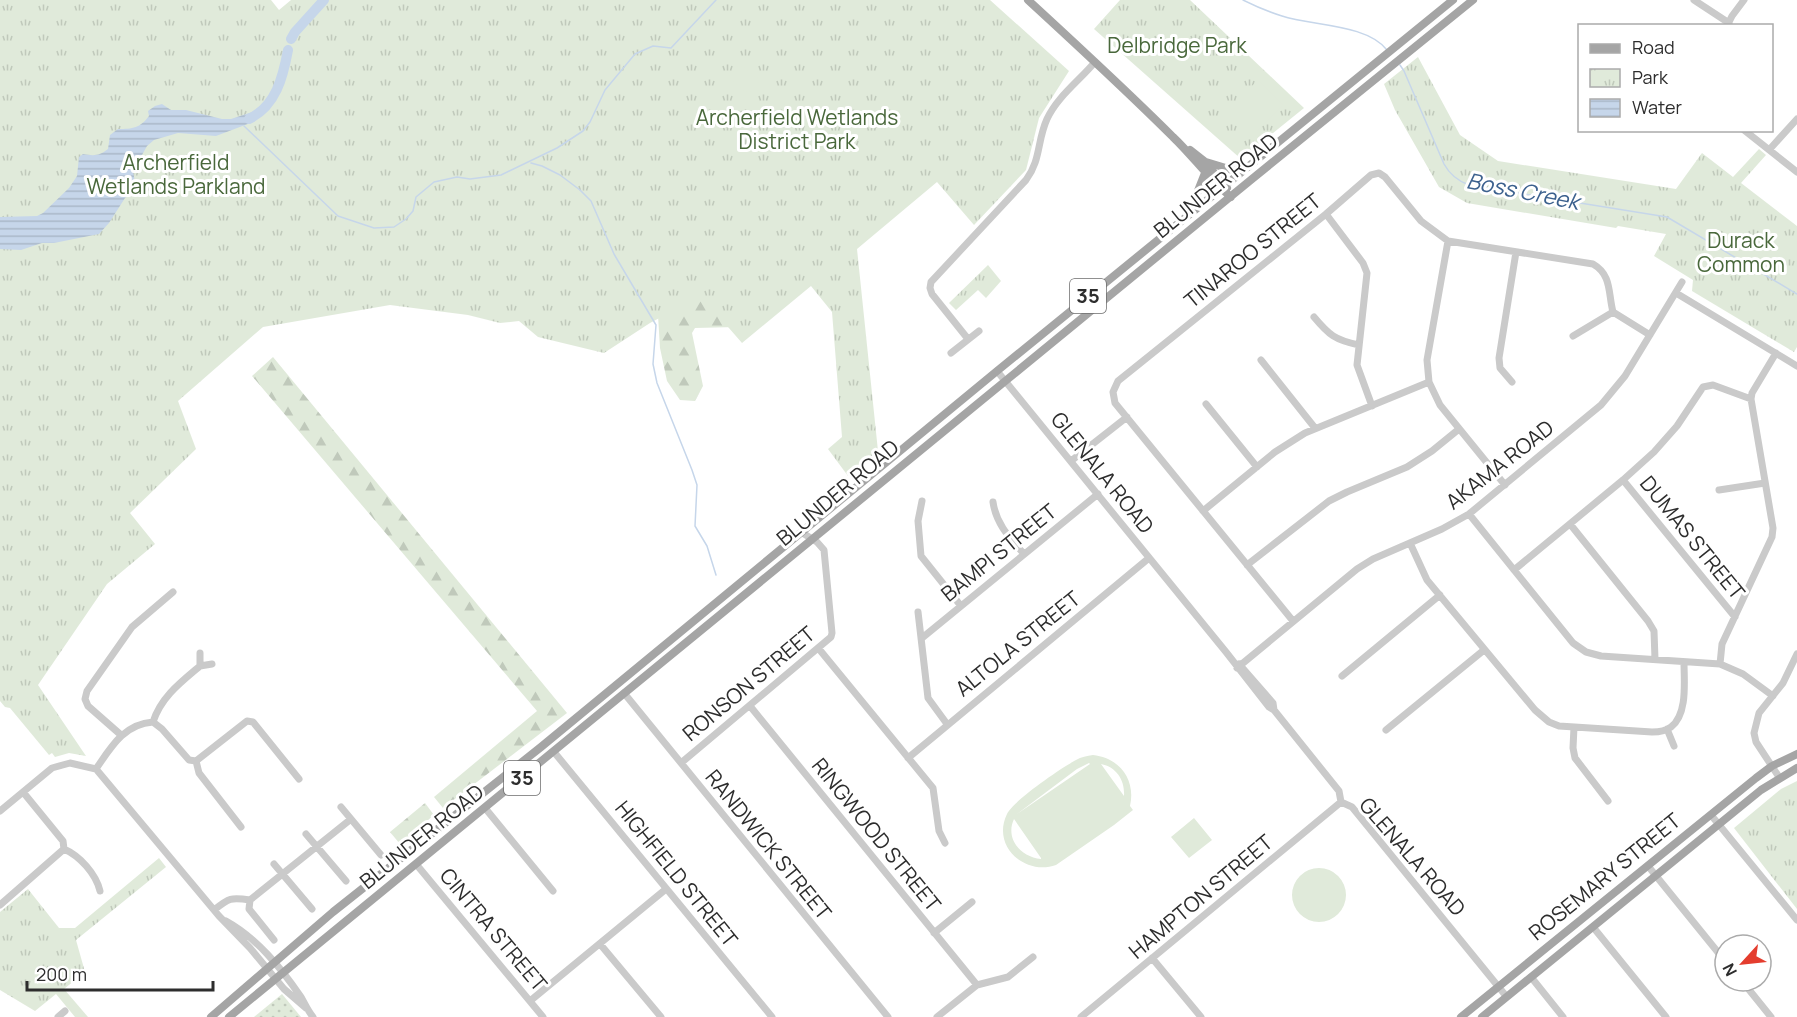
<svg xmlns="http://www.w3.org/2000/svg" width="1797" height="1017" font-family="Manrope,sans-serif">
<defs>
<pattern id="grass-dots" width="8" height="8" patternUnits="userSpaceOnUse" patternTransform="scale(1.5)"><rect width="8" height="8" fill="#e0eada"/><path d="M2 2h.1M6 6h.1" fill="none" stroke="#c0c9bb" stroke-width="1.8" stroke-linecap="round"/></pattern>
<pattern id="forest-firs" width="22" height="20" patternUnits="userSpaceOnUse" patternTransform="scale(1.5)"><rect width="22" height="20" fill="#e0eada"/><path d="M5 1l3.5 6h-7zM16 11l3.5 6h-7z" fill="#c0c9bb"/></pattern>
<pattern id="park-tufts" width="24" height="20" patternUnits="userSpaceOnUse" patternTransform="scale(1.5)"><rect width="24" height="20" fill="#e0eada"/><path d="M3 7l-1-3M5 7V3M7 7l1-3M15 17l-1-3M17 17v-4M19 17l1-3" fill="none" stroke="#c0c9bb"/></pattern>
<pattern id="water-rules" width="6" height="5" patternUnits="userSpaceOnUse" patternTransform="scale(1.5)"><rect width="6" height="5" fill="#c6d6ea"/><path d="M0 2.5h6" fill="none" stroke="#aab8c9"/></pattern>
</defs>
<rect width="100%" height="100%" fill="#fff"/>
<path fill="url(#grass-dots)" d="M282 994 301 1017H254Z"/>
<path fill="url(#forest-firs)" d="M689 265 736 327 695 328 692 333 703 386 695 401 680 400 667 381 660 348 657 299Z
M273 357 567 713 443 808 434 797 537 711 252 376Z
M425 803 434 815 400 844 390 832Z"/>
<path fill="url(#park-tufts)" d="M0 0H271L279 10 291 0H990L1069 71 1039 118 1026 170 974 225 937 182 857 249 878 451 848 476 828 449 842 437 832 312 811 286 742 343 701 296 650 323 604 353 538 337 519 321 500 323 468 315 390 305 263 327 178 401 196 449 130 513 155 544 107 584 38 685 86 756 69 753 55 757 52 753 49 755 10 708 5 707 0 701Z
M1120 0H1190L1304 108 1241 159 1094 29Z
M1418 57 1460 135 1498 161 1676 189 1702 153 1733 177 1759 149 1766 155 1741 183 1797 226V347L1794 352 1692 291 1693 280 1654 256 1666 234 1618 226 1616 228 1467 203 1439 187 1395 110 1384 84Z
M988 265 1001 281 986 298 978 290 956 310 949 303Z
M1797 781V909L1734 828 1781 789Z
M159 858 166 867 76 940 85 972 64 989 88 1017H75L56 994 35 1011 0 990V912L28 889 59 928H75Z"/>
<path fill="#e0eada" fill-rule="evenodd" d="M739 64 760 80 749 94 728 78Z
M1258 80 1283 105 1257 131 1232 106Z
M1093 755C1120 758 1136 780 1130 806L1133 810 1114 825 1056 865C1026 876 991 847 1007 814 1013 801 1061 768 1076 760 1081 757 1087 756 1093 755ZM1089 763 1090 764 1017 814 1077 769ZM1101 764C1117 767 1125 781 1124 796ZM1014 819 1041 858V859C1020 857 1005 838 1014 819Z
M1194 818 1212 840 1189 858 1171 837Z
M1292 895a27 27 0 1 1 54 0a27 27 0 1 1-54 0Z"/>
<path fill="url(#water-rules)" d="M162 104 171 110H186L222 119H231L258 110 263 113 253 122 216 136 178 133 154 140 147 146 133 171 135 182 133 190 125 198 109 223 99 234 54 243H42L21 250 0 249V217L37 216 43 213 69 188 77 176 79 157 83 154C94 156 99 156 108 149L110 135 118 129C133 129 140 128 149 116L148 111 155 106Z"/>
<g fill="none" stroke-linecap="round" stroke-linejoin="round">
<path stroke="#c6d6ea" stroke-width="1.5" d="M1243 0C1255 6 1269 12 1282 16 1313 26 1367 24 1387 50
M1400 65 1404 71 1444 164C1450 175 1458 181 1469 185L1667 217 1797 294
M244 126 338 216 374 228 394 227 406 219 413 211 416 197 434 182 457 177 470 179 501 175 557 148 583 131 590 122 605 90 635 54 653 46 671 48 716 0
M531 163 542 166 560 175 580 190 591 201 614 254 656 325 653 364 657 383 692 470 697 485 695 526 707 546 716 575"/>
<path stroke="#c6d6ea" stroke-width="10" d="M291 39 295 32 324 0
M249 119C276 106 283 77 288 50"/>
<path stroke="#cacaca" stroke-width="7" d="M1694 0 1729 23
M1727 26 1732 16 1744 0
M1744 130 1797 172
M1769 150 1797 119
M1326 214 1363 263 1367 273 1357 365 1372 406
M1448 241 1427 360 1429 382 1440 405 1505 485
M1676 293 1797 366
M1314 317C1329 335 1335 340 1359 345
M1573 336 1613 312
M968 339 932 294 930 288 931 282 1026 180C1041 160 1037 141 1047 119 1057 97 1079 81 1095 62
M951 353 979 331
M1261 360 1315 428
M997 371 1226 652 1269 707 1274 710 1339 791 1341 802 1352 807 1506 996
M1512 382 1500 368 1499 358 1516 252
M1206 404 1257 467
M1071 461 1127 417
M1623 480 1735 617
M1719 490 1765 483
M922 501 918 521 921 556 961 606
M993 502C996 524 1010 538 1024 554
M1203 511 1275 452 1305 433 1429 382
M1469 514 1573 643 1586 652 1601 656 1720 664 1743 674 1773 696
M1570 524 1648 621 1654 631 1655 659
M1410 543 1427 580 1535 710 1549 722 1559 726 1652 732C1658 732 1666 731 1671 727 1688 714 1684 681 1684 662
M1247 565 1329 501 1347 492 1407 467 1432 451 1459 429
M1514 570 1623 480 1654 452 1677 426 1703 387 1713 385 1751 399
M918 612 928 698 947 724
M1293 621 1115 403 1113 392 1118 381 1326 214 1371 175 1379 173 1385 177 1421 221 1448 241 1593 264C1612 275 1608 293 1613 312L1650 335
M922 638 1098 494
M819 649 933 788 939 831 945 843
M1239 664 1273 703 1274 710
M1720 664 1722 644 1772 537 1773 528 1751 399 1752 393 1776 353
M200 666 212 664
M1237 668 1357 569 1373 559 1442 529 1469 514 1601 405 1625 376 1682 282
M1342 676 1440 595
M624 693 888 1017
M750 706 977 985
M153 722C161 697 181 682 200 666V653
M1574 727 1573 748 1575 758 1608 801
M1667 729 1674 746
M1386 730 1484 650
M121 735 88 706 85 699 87 691 132 627 173 592
M554 752 772 1017
M908 758 1149 558
M196 761 199 773 241 827
M681 763 831 637 832 633 824 550 817 542 801 532
M96 769C111 747 124 724 153 722L162 729 189 760 196 761 247 721 253 722 299 779
M1779 777 1756 742 1754 733 1759 713 1783 683 1797 654
M341 807 351 819
M485 808 553 891
M0 811 52 768 70 763 96 769 219 916 250 948 284 989 306 1008
M1711 815 1797 920
M306 834 346 881
M64 849C80 856 96 874 100 891
M274 864 312 909
M416 864 543 1017
M1648 866 1725 961
M0 905 64 849 63 841 23 792
M214 910C229 898 231 897 250 900
M226 921C257 938 281 968 301 997 305 1004 308 1011 313 1017
M1593 927 1666 1017
M934 933 972 902
M274 940 249 909 250 900 351 819 381 855
M600 944 661 1017
M1152 958 1201 1017
M1531 977 1563 1017
M1742 981 1771 1017
M530 1001 666 889
M58 1017 65 1011
M937 1017 977 985 1008 977 1033 957
M1081 1017 1341 802"/>
<path stroke="#a5a5a5" stroke-width="8" d="M1028 0C1077 45 1126 90 1173 137 1193 156 1209 179 1231 197
M1190 150 1204 161 1227 188
M1206 162 1239 172
M1190 211 1205 173
M211 1017 333 912 541 747 997 371 1453 0
M229 1017C644 678 1056 336 1473 0
M1461 1017 1756 778 1772 766 1797 754
M1482 1017 1761 790 1797 768"/>
</g>
<g text-anchor="middle" stroke-width="6" stroke-linejoin="round" paint-order="stroke">
<g fill="#fff" stroke="#6c6c6c" stroke-width="1.5">
<rect x="1070" y="279" width="36" height="34" rx="4.5"/>
<rect x="504" y="761" width="36" height="34" rx="4.5"/>
</g>
<g font-size="20" font-weight="bold" fill="#2d2d2d">
<text x="1088" y="303">35</text>
<text x="522" y="785">35</text>
</g>
<g font-size="21" fill="#49683b" stroke="#fff">
<text x="1177" y="53">Delbridge Park</text>
<text x="797" y="125">Archerfield Wetlands<tspan x="797" dy="24">District Park</tspan></text>
<text x="176" y="170">Archerfield<tspan x="176" dy="24">Wetlands Parkland</tspan></text>
<text x="1741" y="248">Durack<tspan x="1741" dy="24">Common</tspan></text>
</g>
<g font-size="21" fill="#2d2d2d" stroke="#fff">
<text transform="translate(1216 186) rotate(-39)" y="7">BLUNDER ROAD</text>
<text transform="translate(1253 251) rotate(-39)" y="7">TINAROO STREET</text>
<text transform="translate(1500 465) rotate(-38)" y="7">AKAMA ROAD</text>
<text transform="translate(1102 473) rotate(51)" y="7">GLENALA ROAD</text>
<text transform="translate(838 493) rotate(-40)" y="7">BLUNDER ROAD</text>
<text transform="translate(1692 538) rotate(51)" y="7">DUMAS STREET</text>
<text transform="translate(999 553) rotate(-39)" y="7">BAMPI STREET</text>
<text transform="translate(1018 644) rotate(-39)" y="7">ALTOLA STREET</text>
<text transform="translate(749 684) rotate(-40)" y="7">RONSON STREET</text>
<text transform="translate(876 835) rotate(51)" y="7">RINGWOOD STREET</text>
<text transform="translate(422 837) rotate(-39)" y="7">BLUNDER ROAD</text>
<text transform="translate(768 845) rotate(51)" y="7">RANDWICK STREET</text>
<text transform="translate(1412 857) rotate(49)" y="7">GLENALA ROAD</text>
<text transform="translate(676 874) rotate(51)" y="7">HIGHFIELD STREET</text>
<text transform="translate(1605 877) rotate(-39)" y="7">ROSEMARY STREET</text>
<text transform="translate(1201 897) rotate(-40)" y="7">HAMPTON STREET</text>
<text transform="translate(493 930) rotate(50)" y="7">CINTRA STREET</text>
</g>
<g font-size="22" font-style="italic" fill="#3c618e" stroke="#fff">
<text transform="translate(1523 191) rotate(11)" y="8">Boss Creek</text>
</g>
</g>
<rect x="1578" y="24" width="195" height="108" fill="#ffffff" stroke="#ababab" stroke-width="1.5"/>
<rect x="1590" y="44" width="30" height="9" fill="#a5a5a5" stroke="#ababab" stroke-width="1.5"/>
<text x="1632" y="54" font-size="18" fill="#2d2d2d">Road</text>
<rect x="1590" y="69" width="30" height="18" fill="url(#park-tufts)" stroke="#ababab" stroke-width="1.5"/>
<text x="1632" y="84" font-size="18" fill="#2d2d2d">Park</text>
<rect x="1590" y="99" width="30" height="18" fill="url(#water-rules)" stroke="#ababab" stroke-width="1.5"/>
<text x="1632" y="114" font-size="18" fill="#2d2d2d">Water</text>
<g transform="translate(1743 963) rotate(243)"><circle r="28" fill="#ffffff" stroke="#ababab" stroke-width="1.5"/>
<path d="M0-4.5L10 22L0 15L-10 22Z" fill="#e43d2e"/>
<text y="-9" font-size="16" font-weight="bold" text-anchor="middle" fill="#2d2d2d">N</text>
</g>
<path d="M27 981v9h186v-9" fill="none" stroke="#2d2d2d" stroke-width="3"/>
<text x="36" y="981" font-size="18" fill="#2d2d2d" stroke="#ffffff" stroke-width="4.5" paint-order="stroke">200 m</text>
</svg>
